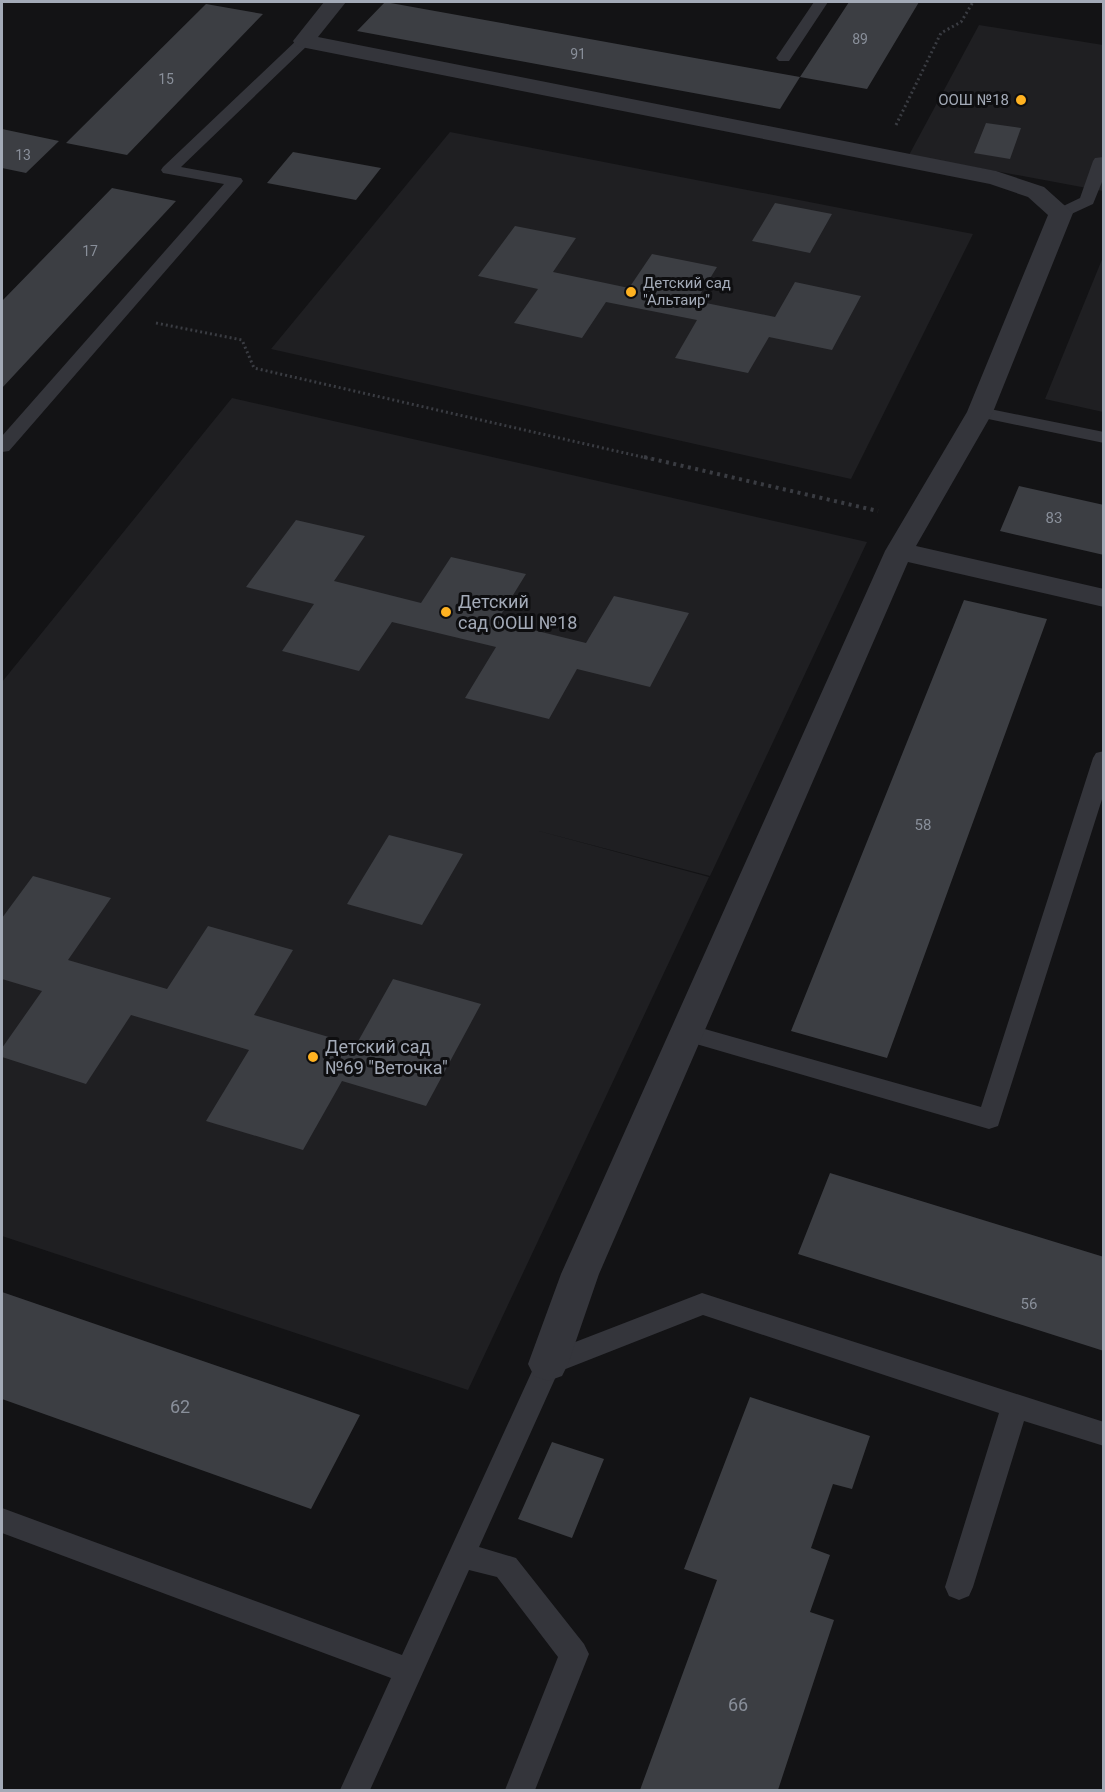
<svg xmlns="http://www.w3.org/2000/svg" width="1105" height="1792" font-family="Roboto,sans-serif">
<rect width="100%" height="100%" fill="#131315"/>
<path fill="#1f1f22" d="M979 25 1103 45V191L909 155Z
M450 132 973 234 851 479 271 349Z
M1103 257V412L1045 399Z
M232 398 867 542 710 876 535 830 709 877 468 1390 2 1236V682Z"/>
<path fill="#3c3e43" d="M385 2 800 77 849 2H919L867 89 800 77 780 109 357 31Z
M206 4 263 14 127 155 66 143Z
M986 123 1021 128 1010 159 974 153Z
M2 129 59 141 26 173 2 168Z
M293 152 381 168 356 200 267 183Z
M112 188 176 201 2 388V301Z
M775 203 832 214 810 253 752 241Z
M515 226 576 238 553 272 629 288 652 254 717 267 696 301 775 317 795 282 861 296 832 350 769 337 748 373 675 358 697 320 606 302 582 338 514 323 538 289 478 276Z
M1019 486 1104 505V555L1000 531Z
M296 520 365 536 334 581 421 603 451 557 526 574 497 621 586 643 614 596 689 613 650 687 577 669 549 719 465 698 496 647 392 622 359 671 282 651 314 604 246 587Z
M964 600 1047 619 887 1058 791 1031Z
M389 835 463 854 422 925 347 904Z
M33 876 111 898 68 960 167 989 208 926 293 950 254 1015 356 1045 393 979 481 1004 426 1106 342 1081 303 1150 206 1121 249 1050 131 1015 86 1084 2 1057V1048L42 991 2 979V918Z
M830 1173 1104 1257V1351L798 1254Z
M2 1292 360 1415 311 1509 2 1399Z
M750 1397 870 1436 852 1489 833 1484 811 1548 830 1555 810 1612 834 1620 778 1790H640L717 1580 684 1569Z
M552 1442 604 1459 572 1538 518 1519Z"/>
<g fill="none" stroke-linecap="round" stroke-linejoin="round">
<path stroke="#3a3c42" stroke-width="3" stroke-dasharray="2 3" stroke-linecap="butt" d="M896 125 941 33 961 22 973 2
M156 323 242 340 254 368 651 459"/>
<path stroke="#3a3c42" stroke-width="4" stroke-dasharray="3 4.5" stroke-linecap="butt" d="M644 457 878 511"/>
<path fill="#34353b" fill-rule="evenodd" d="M814 2H828L789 61H779L776 58Z
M304 37 311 41 309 44 181 167 241 178 243 181 241 184 9 451 2 452V436L224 184 163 173 161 170 163 167 299 38Z
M1104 157V177L1093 204 1067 216H1055L1053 213 1055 210 1080 198 1093 161 1095 158Z
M980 407 1104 432V443L974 416 971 412 974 408Z
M1104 751V793L998 1126 989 1129 679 1039 675 1033 679 1027 687 1024 981 1107 1093 758 1096 753Z
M702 1293 1104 1422V1446L1024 1421 973 1587 969 1596 959 1600 949 1596 945 1587 999 1413 703 1315 558 1372 479 1547 516 1558 584 1644 589 1654 535 1790H505L558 1657 497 1577 469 1570 370 1790H340L391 1678 2 1533V1508L402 1655 539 1356Z"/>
<path fill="#34353b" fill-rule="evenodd" d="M324 2H346L318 37 996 171 1044 187 1073 213 993 412 916 546 1104 589V607L908 562 599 1274 568 1364 562 1376 548 1381 534 1376 528 1364 561 1274 885 551 967 412 1048 215 1028 197 990 184 296 46 293 41Z"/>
</g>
<g fill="#ffb221" stroke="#0e0e10" stroke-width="2">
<circle cx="1021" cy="100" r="6"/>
<circle cx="631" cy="292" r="6"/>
<circle cx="446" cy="612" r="6"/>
<circle cx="313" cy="1057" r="6"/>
</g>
<g text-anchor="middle" stroke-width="6" stroke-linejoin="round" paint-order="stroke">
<g font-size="14" fill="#898f9a">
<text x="860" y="44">89</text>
<text x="578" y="59">91</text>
<text x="166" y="84">15</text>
<text x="23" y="160">13</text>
<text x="90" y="256">17</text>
</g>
<g font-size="15" fill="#a3aab7" stroke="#0e0e10" text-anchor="end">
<text x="1009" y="105">ООШ №18</text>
<text x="643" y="288" text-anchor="start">Детский сад<tspan x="643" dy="17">"Альтаир"</tspan></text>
</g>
<g font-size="15" fill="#898f9a">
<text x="1054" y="523">83</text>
<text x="923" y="830">58</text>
<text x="1029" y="1309">56</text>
</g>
<g font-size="18" fill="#a3aab7" stroke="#0e0e10" text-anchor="start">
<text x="458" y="608">Детский<tspan x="458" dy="21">сад ООШ №18</tspan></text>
<text x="325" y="1053">Детский сад<tspan x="325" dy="21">№69 "Веточка"</tspan></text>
</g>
<g font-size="18" fill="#898f9a">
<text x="180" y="1413">62</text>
<text x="738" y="1711">66</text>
</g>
</g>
<rect width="1105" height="1792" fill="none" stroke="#a3aab7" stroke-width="6"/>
</svg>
